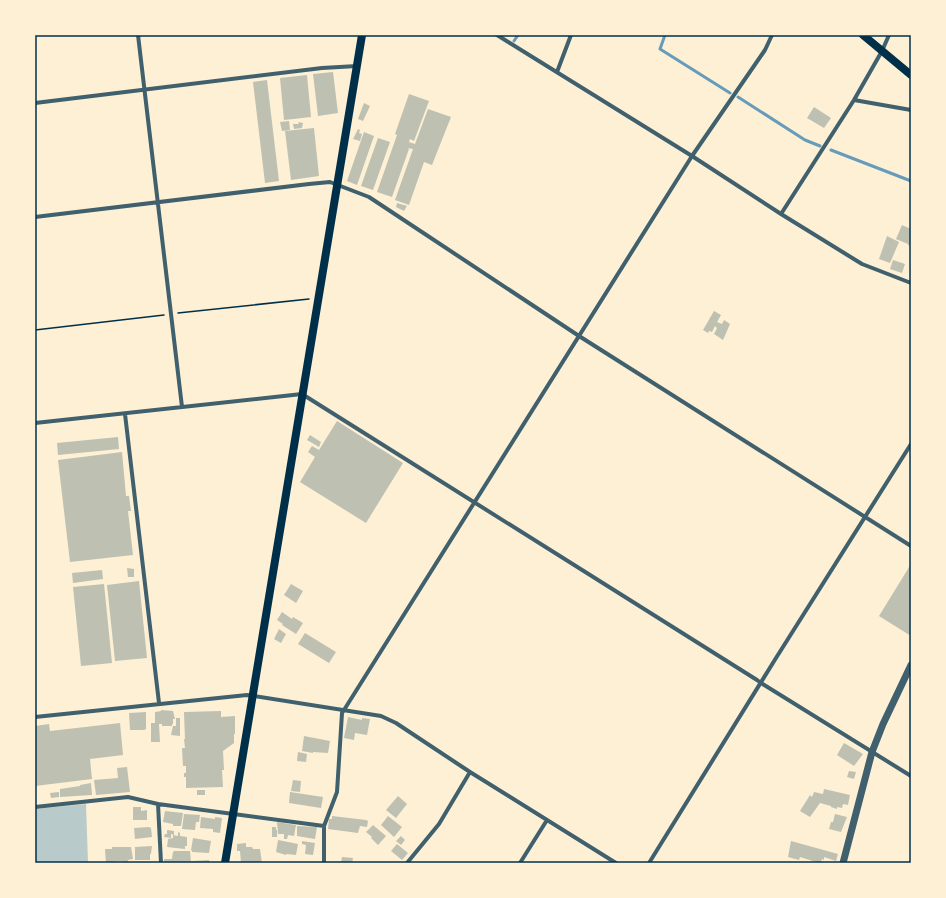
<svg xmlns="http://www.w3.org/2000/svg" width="946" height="898" font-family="'Space Grotesk',sans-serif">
<rect width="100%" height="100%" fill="#fdf0d5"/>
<path fill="#b9caca" d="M86 804 88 863H35V809Z"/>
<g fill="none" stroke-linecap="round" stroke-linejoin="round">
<path stroke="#669bbc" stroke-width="3" d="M665 35 660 49 730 93
M514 41 518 35
M738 97 805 140 820 146
M831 150 911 181"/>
</g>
<path fill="#bec0b2" d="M333 72 338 113 318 116 313 74Z
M307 75 311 117 284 120 280 78Z
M267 80 279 181 265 183 253 82Z
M409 94 429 101 414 141 410 139 409 142 415 144 428 109 451 117 432 165 424 162 409 205 395 200 413 149 407 148 409 149 392 197 377 192 397 135 395 134Z
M364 103 370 106 363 121 358 119Z
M814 107 831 118 824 128 807 118Z
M289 121 290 130 282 131 280 122Z
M298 122 303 123 302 128 294 129 293 124H299Z
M314 128 319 176 291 180 285 131Z
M358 129 360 130 359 133 362 134 360 141 353 139Z
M364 132 374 136 357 185 347 181Z
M378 138 390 142 373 190 361 186Z
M397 203 407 206 404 211 396 207Z
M902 225 911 229V247L908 245V244L896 239Z
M887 236 899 242 890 263 879 259Z
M893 260 905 264 902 273 890 269Z
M714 311 721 315 717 322 722 324 724 320 730 324 723 340 714 334 717 328 715 326 712 332 709 331 708 333 703 330Z
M337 421 403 463 366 523 300 482 315 457 308 452 312 446 319 450Z
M310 435 321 442 319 447 307 440Z
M118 437 119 449 58 455 57 443Z
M122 452 126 496H129L131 511H128L133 555 70 562 58 460Z
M911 564V636L879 616Z
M127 568 134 569V577H128Z
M102 570 103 579 73 583 72 573Z
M139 581 147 658 115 661 107 585Z
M104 584 112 663 81 666 73 587Z
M291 584 303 591 296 603 284 595Z
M282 612 292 619 293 617 303 623 296 634 282 625 283 624 277 620Z
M279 629 286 634 281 643 274 639Z
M305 633 336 652 329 663 298 644Z
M161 710 173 711 175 719H173V724H172V726H162V724H159L160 742H151V723H155V712L161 711Z
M221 711V717L235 716V734H234V743L223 751 224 770H222L223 787 186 788V777H184V773H186V766H183L182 748H185L184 739H185L184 712Z
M146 712V729L144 730H130L129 713Z
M348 717 362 720V718L370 719 367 735 355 733 354 740 344 738Z
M176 718H180V736L171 735 173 726H176Z
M120 723 123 755 90 759 92 779 35 786V726L49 724 50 731Z
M304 736 330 741 328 753 313 752V753L302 751Z
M844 743 863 754 854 766 837 755Z
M298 752 307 754 306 762 297 761Z
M127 767 130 792 96 795 94 780 118 778 117 768Z
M849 771 856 772 854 779 847 777Z
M293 780 301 781 300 792 291 791Z
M91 783 92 795 60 797V789L80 786V785Z
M824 789 850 795 848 805 843 804 842 808 837 807V809L831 807V806L820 803 810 817 800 811 810 795 812 797 814 792 823 794Z
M197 790H205V795H197Z
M59 792V797L51 798 50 793Z
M290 792 323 797 321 808 289 803Z
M398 796 407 804 396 818 386 810Z
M133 807H141V811L147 810V820H133Z
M165 811 183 813 181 826H173V824L163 822Z
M184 814 200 815 199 822H196L195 830 182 829Z
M835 814 847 817 841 832 829 829 831 822H833Z
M332 816 366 820 368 821 367 827 360 826 358 833 328 829 329 819H332Z
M388 816 402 827 394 837 381 825Z
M201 817 215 819V817L222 818 220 833 213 832V829L200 828Z
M277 822 296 825 294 836 288 835 287 839H284V834H278Z
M373 825 386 836 378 845 371 838 372 837 366 832Z
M297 826 317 827 315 839 297 836Z
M149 827 151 828 152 837 135 839 134 828Z
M272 827H276V830H277V837H272Z
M167 830 174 831V835L171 834V838L164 837 165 834H167Z
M178 832 180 833V836L187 837V846H185V849L167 847 168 839 173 838V835L178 836Z
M401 836 405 840 401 845 396 841Z
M193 838 211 841 209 853 192 852V851L191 850Z
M278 840 298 844 296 855 286 854V855L276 852Z
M302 841 315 843 313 855 305 854 306 845 302 844Z
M791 841 838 854 836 861 824 857V860L822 859 821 863 816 862 800 857 799 860 788 857Z
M246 843V847H252L253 849H260L262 863H241L240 851H237V844Z
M397 844 408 853 402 860 391 851Z
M152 846 151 854H150V860H135V847Z
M112 847H131L133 859 128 860V863H122V861L106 863 105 849H112Z
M174 851H190L191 862 164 863V859H172L173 852Z
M342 857 353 858 352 863H341Z
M209 860V863H191V861Z"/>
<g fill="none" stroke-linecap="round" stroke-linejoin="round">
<path stroke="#003049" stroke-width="1.5" d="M178 313 309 299
M35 330 164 315"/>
<path stroke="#3f606c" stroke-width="4" d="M138 35 182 407
M497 35 692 156 781 214 862 264 911 283
M557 72 571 35
M854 100 911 110
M35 103 322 68 357 66
M781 214 854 100 882 51 889 35
M35 217 309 184 330 182 369 197 579 336 911 546
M125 414 159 703
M35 423 302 394 757 680 761 683 911 776
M35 717 247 695 381 716 396 723 470 772 616 863
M35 807 128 797 158 804
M161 863 158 804 324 826
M324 863V826L337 792 342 713 344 710 692 156 765 50 772 35
M407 863 439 824 470 772
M520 863 547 820
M649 863 776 658 911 444"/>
<path stroke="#3f606c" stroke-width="7" d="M843 863 872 752 883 724 911 665"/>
<path stroke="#003049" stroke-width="8" d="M863 35 911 75
M225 863 362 35"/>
</g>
<rect width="946" height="898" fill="none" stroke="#fdf0d5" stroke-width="72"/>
<rect x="36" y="36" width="874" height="826" fill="none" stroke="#003049" stroke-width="1.5"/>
</svg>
